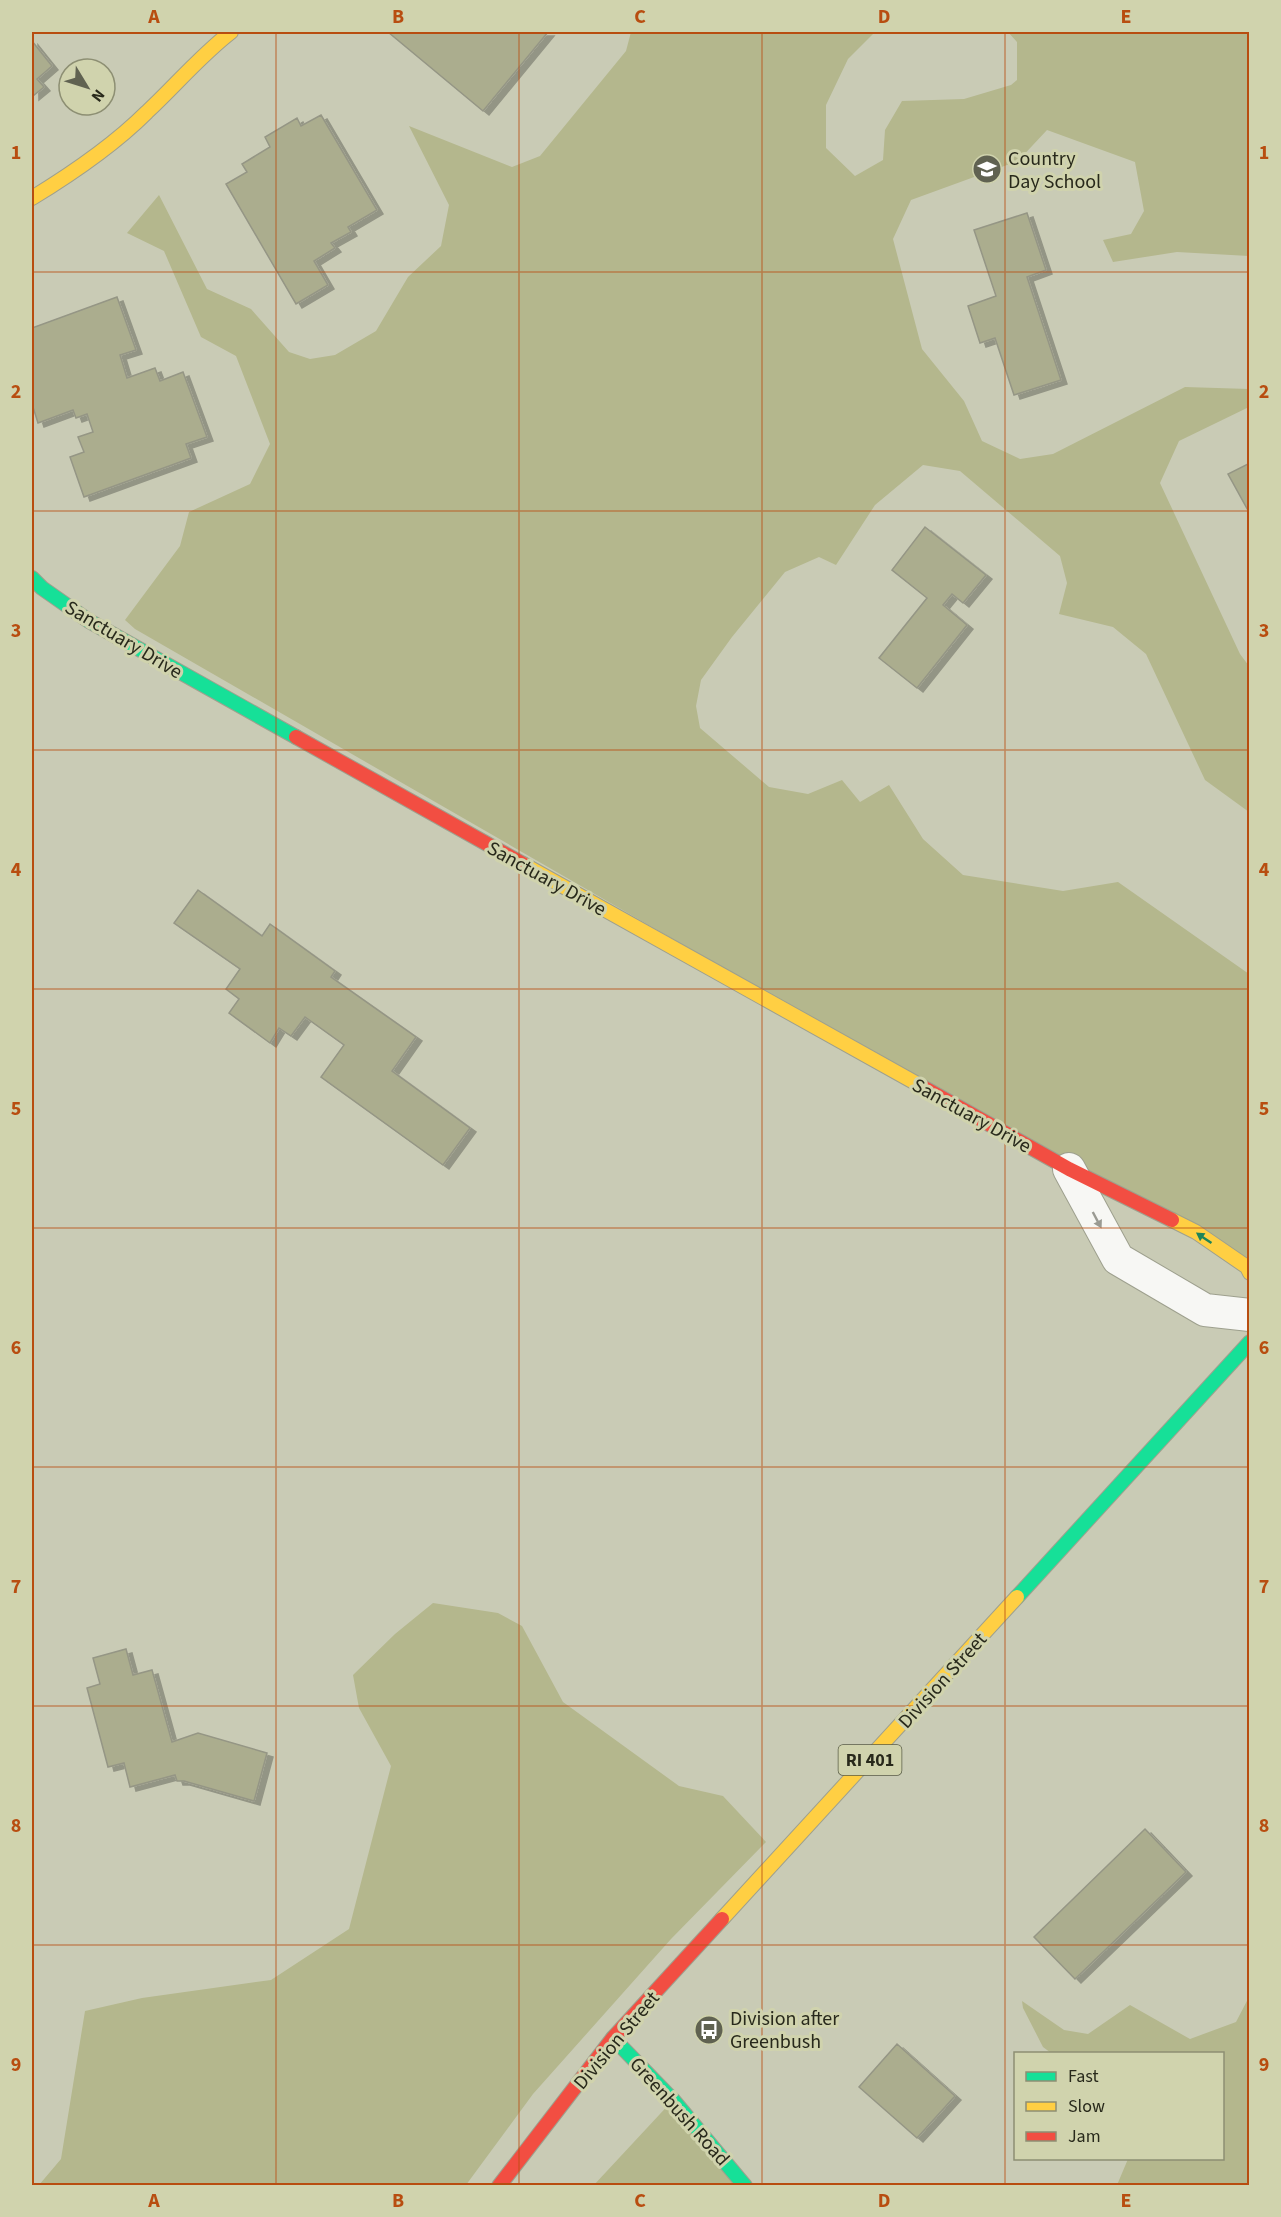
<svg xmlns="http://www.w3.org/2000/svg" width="1281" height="2217" font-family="'Source Sans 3',sans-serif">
<defs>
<filter id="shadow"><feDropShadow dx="6" dy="4" stdDeviation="0" flood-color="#0004"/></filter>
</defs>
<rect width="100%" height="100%" fill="#c9cbb5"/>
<path fill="#b4b78d" d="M631 32H875L848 59 826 105V148L855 176 883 160 885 130 902 101 964 99 1011 85 1017 80V42L1008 32H1249V256L1177 252 1113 262 1103 240 1131 234 1144 211 1135 162 1047 130 1018 161 911 200 893 239 922 349 964 401 982 441 1020 459 1053 454 1185 387 1249 389V407L1179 441 1160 483 1240 654 1249 666V812L1205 780 1146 654 1113 627 1059 614 1067 583 1060 556 960 471 923 465 875 505 836 565 819 557 785 572 732 637 701 680 696 706 700 728 769 787 808 794 842 780 860 802 889 785 923 839 963 875 1063 891 1118 882 1249 974V1271L135 629 125 620 180 546 189 512 250 484 270 444 236 356 201 337 164 251 127 233 159 195 207 289 251 309 289 352 310 359 335 355 376 331 408 277 441 246 449 205 409 126 512 167 540 156 626 51Z
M433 1603 498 1613 522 1626 563 1702 679 1786 723 1796 766 1842 671 1939 533 2094 466 2185H39L61 2159 85 2011 142 1998 271 1980 349 1929 391 1766 359 1708 353 1675 395 1634Z
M1249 1997V2185H1117L1128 2159 1222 2158V2054L1051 2053 1043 2047 1023 2008 1022 2001 1064 2030 1088 2034 1130 2005 1190 2039 1236 2022Z
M673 2100 750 2186H593Z"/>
<path fill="#abad8e" stroke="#959685" stroke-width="1.5" filter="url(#shadow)" d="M388 32H548L483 111Z
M32 41 52 66 37 79 44 87 33 96Z
M321 115 377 210 348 227 351 232 331 243 335 248 314 261 328 285 296 304 226 184 247 172 242 164 270 147 265 137 297 118 301 126Z
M1027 213 1046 270 1027 277 1061 380 1014 395 995 338 980 343 968 306 996 296 974 230Z
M117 297 136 350 120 355 127 378 155 368 160 381 183 372 207 437 186 444 191 458 84 497 70 457 84 452 78 437 93 432 87 414 76 418 73 410 38 423 32 404V328Z
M1250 463V514L1228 474Z
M925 527 986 575 963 603 952 594 943 605 967 625 917 688 879 658 927 598 892 570Z
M198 890 262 936 270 924 335 971 331 977 416 1037 392 1071 470 1128 443 1165 321 1077 344 1045 305 1017 291 1036 279 1028 270 1043 229 1013 239 999 226 989 240 969 174 923Z
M126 1649 133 1675 152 1670 172 1742 198 1733 267 1753 254 1801 184 1781H177L175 1775 130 1787 124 1763 108 1767 87 1688 100 1684 93 1658Z
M1145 1829 1186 1872 1075 1979 1034 1937Z
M897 2044 955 2096 917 2138 859 2087Z"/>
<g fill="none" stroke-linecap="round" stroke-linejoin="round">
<g stroke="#9ea08e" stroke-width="34">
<path id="street" d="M1069 1169 1118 1259 1205 1310 1250 1315"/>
</g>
<g stroke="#9ea08e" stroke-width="16">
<path id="fast" d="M32 578 42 588 89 621 296 737
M1017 1597 1250 1342
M613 2038 673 2100 745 2186"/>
</g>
<g stroke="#9ea08e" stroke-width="16">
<path id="slow" d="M32 198C73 173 113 146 147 112 176 85 200 56 231 32
M523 864 921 1086
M1172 1220 1196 1232 1247 1267 1250 1273
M722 1919 1017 1597"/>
</g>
<g stroke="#9ea08e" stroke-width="16">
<path id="jam" d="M296 737 523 864
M921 1086 1069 1169 1172 1220
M499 2186 613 2038 722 1919"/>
</g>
<use href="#street" stroke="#f7f7f4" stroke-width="32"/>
<use href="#fast" stroke="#16e098" stroke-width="14"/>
<use href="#slow" stroke="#ffcf43" stroke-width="14"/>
<use href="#jam" stroke="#f24e42" stroke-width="14"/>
</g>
<defs><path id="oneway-solid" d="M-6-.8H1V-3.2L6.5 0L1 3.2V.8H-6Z" transform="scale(1.5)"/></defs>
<use fill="#9a9a92" href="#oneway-solid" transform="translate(1097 1220) rotate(62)"/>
<use fill="#1f845a" href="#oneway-solid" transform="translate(1204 1238) rotate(-146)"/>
<path fill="none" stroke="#b84d10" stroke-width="1.5" stroke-opacity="0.55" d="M276 32V2186M519 32V2186M762 32V2186M1005 32V2186M32 272H1250M32 511H1250M32 750H1250M32 989H1250M32 1228H1250M32 1467H1250M32 1706H1250M32 1945H1250"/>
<defs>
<g id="school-disc" transform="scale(1.5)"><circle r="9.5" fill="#606251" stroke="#d0d3ad"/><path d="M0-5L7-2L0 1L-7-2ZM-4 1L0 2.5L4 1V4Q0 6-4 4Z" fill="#fff"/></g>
<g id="bus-disc" transform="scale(1.5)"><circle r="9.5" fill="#606251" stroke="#d0d3ad"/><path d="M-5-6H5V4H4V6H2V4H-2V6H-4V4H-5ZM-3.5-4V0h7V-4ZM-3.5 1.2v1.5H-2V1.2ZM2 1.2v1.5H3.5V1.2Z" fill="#fff"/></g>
</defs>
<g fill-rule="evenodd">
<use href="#school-disc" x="987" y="169"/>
<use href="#bus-disc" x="709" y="2030"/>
</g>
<g text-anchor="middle" stroke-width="6" stroke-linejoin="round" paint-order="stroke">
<rect fill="#d0d3ad" stroke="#5a5c47" stroke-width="1.5" x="838.5" y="1745" width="63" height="30" rx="4.5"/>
<g font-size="18" font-weight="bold" fill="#28291b">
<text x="870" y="1766">RI 401</text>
</g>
<g font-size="20" fill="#28291b" stroke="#d0d3ad" text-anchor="start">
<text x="1008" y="165">Country<tspan x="1008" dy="23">Day School</tspan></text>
<text x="730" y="2025">Division after<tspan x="730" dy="23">Greenbush</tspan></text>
</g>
<g font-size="20" fill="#28291b" stroke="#d0d3ad">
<text transform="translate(124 639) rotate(31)" y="7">Sanctuary Drive</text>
<text transform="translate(547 878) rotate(29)" y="7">Sanctuary Drive</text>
<text transform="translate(972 1115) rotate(29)" y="7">Sanctuary Drive</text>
<text transform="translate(942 1680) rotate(-48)" y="7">Division Street</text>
<text transform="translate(616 2040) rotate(-50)" y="7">Division Street</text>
<text transform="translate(680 2111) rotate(48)" y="7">Greenbush Road</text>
</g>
</g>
<rect width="1281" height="2217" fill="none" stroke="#d0d3ad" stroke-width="66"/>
<rect x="1014" y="2052" width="210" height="108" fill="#d0d3ad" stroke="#8d8f73" stroke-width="1.5"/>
<rect x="1026" y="2072" width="30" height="9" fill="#16e098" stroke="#8d8f73" stroke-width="1.5"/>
<text x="1068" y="2082" font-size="18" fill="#28291b">Fast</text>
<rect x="1026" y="2102" width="30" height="9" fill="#ffcf43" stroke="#8d8f73" stroke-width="1.5"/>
<text x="1068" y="2112" font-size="18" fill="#28291b">Slow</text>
<rect x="1026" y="2132" width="30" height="9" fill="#f24e42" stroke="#8d8f73" stroke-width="1.5"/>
<text x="1068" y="2142" font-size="18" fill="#28291b">Jam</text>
<g transform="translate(87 87) rotate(128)"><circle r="28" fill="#d0d3ad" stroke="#8d8f73" stroke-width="1.5"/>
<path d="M0-4.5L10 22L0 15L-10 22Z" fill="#606251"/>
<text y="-9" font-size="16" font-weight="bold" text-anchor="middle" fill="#28291b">N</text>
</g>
<rect x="33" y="33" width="1215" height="2151" fill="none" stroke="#b84d10" stroke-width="2"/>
<g font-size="20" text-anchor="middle" font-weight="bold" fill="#b84d10">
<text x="154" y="23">A</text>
<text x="398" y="23">B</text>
<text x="640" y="23">C</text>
<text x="884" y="23">D</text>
<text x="1126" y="23">E</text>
<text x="16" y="159">1</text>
<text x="1264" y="159">1</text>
<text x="16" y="398">2</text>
<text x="1264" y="398">2</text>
<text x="16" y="637">3</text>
<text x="1264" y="637">3</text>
<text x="16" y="876">4</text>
<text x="1264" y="876">4</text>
<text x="16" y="1115">5</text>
<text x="1264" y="1115">5</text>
<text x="16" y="1354">6</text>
<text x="1264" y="1354">6</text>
<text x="16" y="1593">7</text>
<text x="1264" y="1593">7</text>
<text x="16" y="1832">8</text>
<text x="1264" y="1832">8</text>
<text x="16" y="2071">9</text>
<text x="1264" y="2071">9</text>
<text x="154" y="2207">A</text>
<text x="398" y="2207">B</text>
<text x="640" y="2207">C</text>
<text x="884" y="2207">D</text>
<text x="1126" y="2207">E</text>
</g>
</svg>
